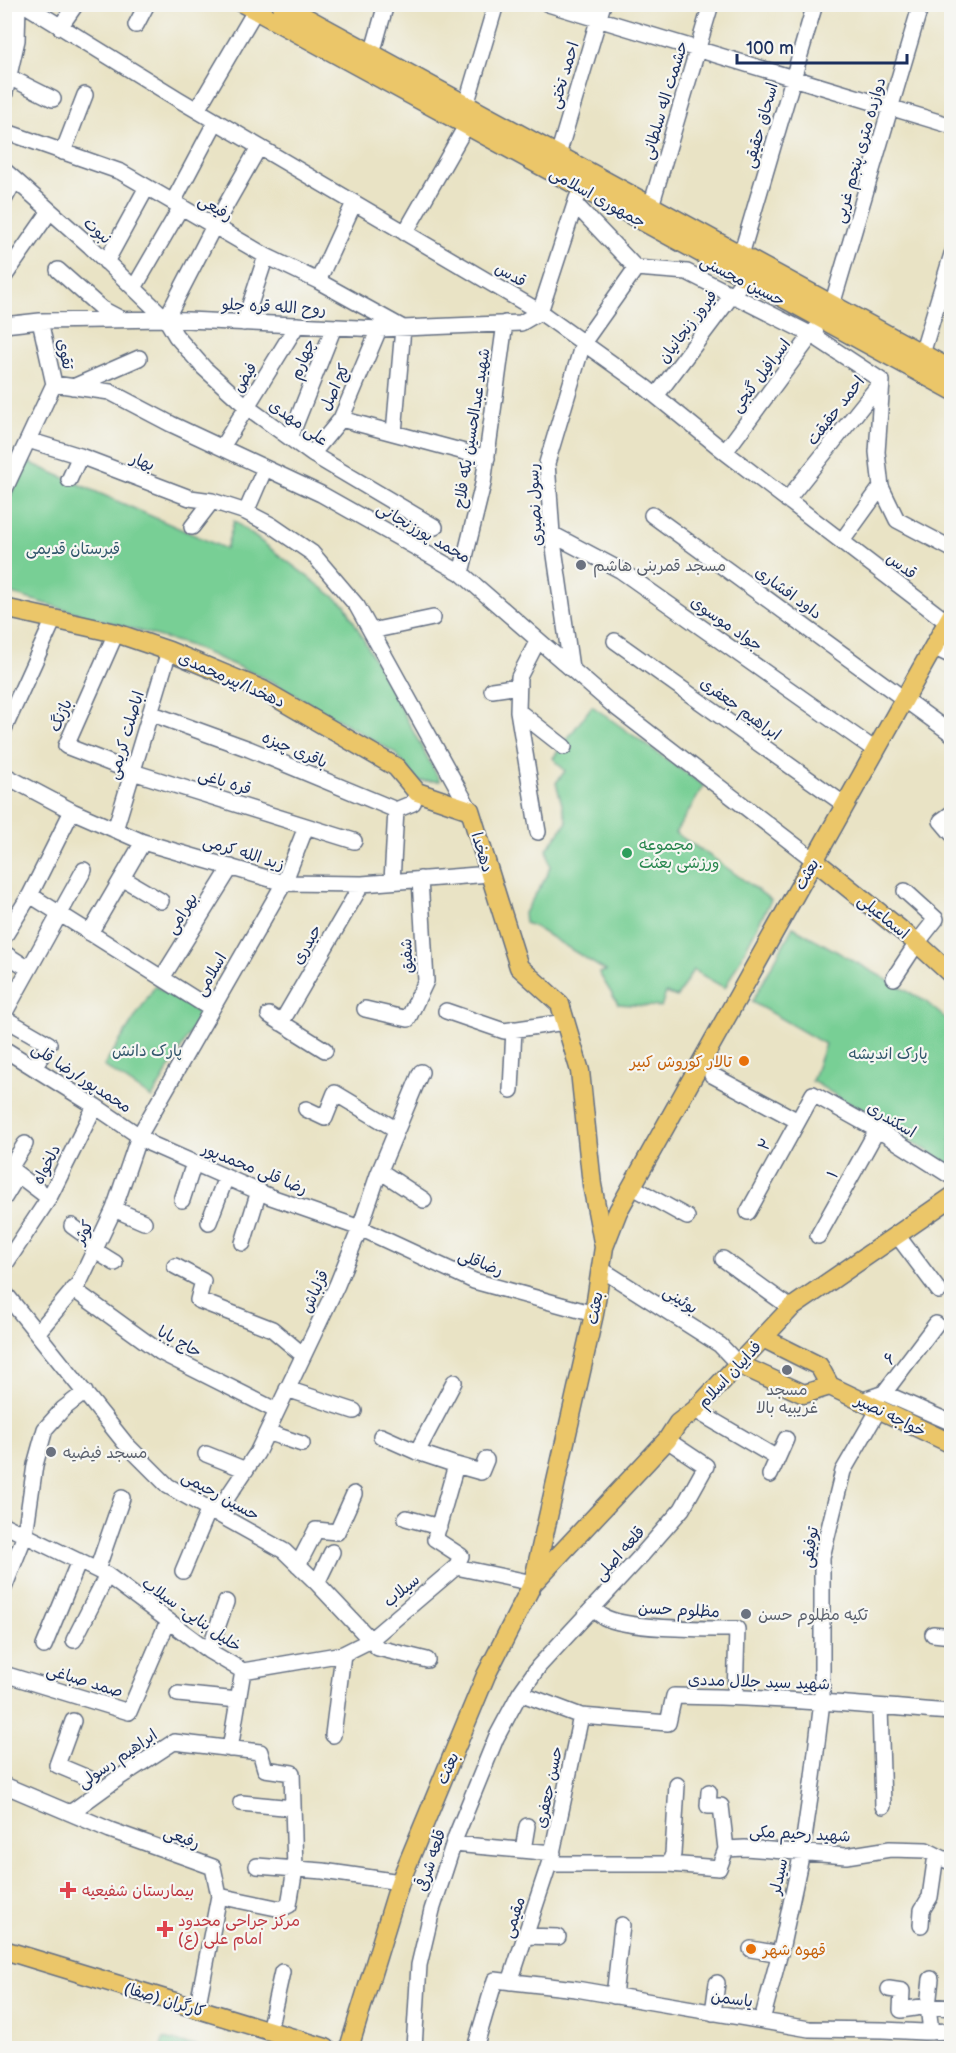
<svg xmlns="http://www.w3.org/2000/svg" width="956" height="2053" font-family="'Balsamiq Sans','Playpen Sans Arabic',sans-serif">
<rect width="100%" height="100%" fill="#f6f6f2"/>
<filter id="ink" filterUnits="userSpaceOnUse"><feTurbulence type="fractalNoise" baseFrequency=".0167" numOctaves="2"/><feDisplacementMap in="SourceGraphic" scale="12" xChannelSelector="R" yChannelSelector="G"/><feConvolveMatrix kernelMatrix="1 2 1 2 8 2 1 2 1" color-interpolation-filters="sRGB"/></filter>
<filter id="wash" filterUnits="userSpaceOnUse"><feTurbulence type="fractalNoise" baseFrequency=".008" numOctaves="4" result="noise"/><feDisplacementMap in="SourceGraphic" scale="24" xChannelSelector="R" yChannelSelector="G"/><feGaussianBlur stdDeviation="1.35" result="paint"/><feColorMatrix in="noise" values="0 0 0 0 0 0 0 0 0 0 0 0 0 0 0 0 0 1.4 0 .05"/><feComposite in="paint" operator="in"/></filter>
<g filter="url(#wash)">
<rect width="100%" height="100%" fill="#e9e3c5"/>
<path fill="#78cf95" stroke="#4a7f7a" stroke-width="1.5" d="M26 461 226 549 234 521 345 605 440 781H418L394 752 271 681 188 645 5 592V573L12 544 5 540V508Z
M592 706 704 786 675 833 712 857 771 900 725 988 693 970 677 997 666 993 661 1007 618 1004 599 973 606 971 535 927 525 923 524 913 547 876 550 866 547 849 567 822 556 783 565 771 553 758Z
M793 927 925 1001 951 1023V1165L812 1081 825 1044 752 1002Z
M155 986 201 1014 152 1098 104 1066Z
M163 2039 205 2048H161Z"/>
</g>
<g filter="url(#ink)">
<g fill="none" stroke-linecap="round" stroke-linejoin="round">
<g stroke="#636e82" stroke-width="18">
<path id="minor" d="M24 4 178 99 540 312 645 387 725 452 947 622 952 624
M548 4 952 126
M136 25 147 4
M60 27 76 4
M372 54 386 4
M9 77 53 99
M4 97 17 40 18 4
M466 105 496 4
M197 110 255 11
M4 131 121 172 266 256 318 281 403 328 394 433
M63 152 85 95
M558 155 603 4
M4 170 90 246 166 319 176 336 204 368 247 407 312 454 435 527
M4 200 15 180
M173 202 216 121
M575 204 636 268 687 272 812 335 882 381 787 500
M651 206 711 4
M405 233 466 126
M741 255 815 4
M106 262 147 187
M58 270 102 309 121 319
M4 277 50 211
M318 281 354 203
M134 288 181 207
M832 305 921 4
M540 312 577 198
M166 319 214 226 259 147
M244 323 266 256
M4 325 40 321 166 319 379 329 521 323 540 312
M922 354 952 254
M882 381 877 452 881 487 897 520 952 549
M54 384 110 392 171 424 321 494 461 573 613 705 814 860
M73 387 139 358
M656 396 745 278
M341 419 487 458
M290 438 334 327
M28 440 80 456 190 498 212 501 246 512 271 525 312 553 357 606 470 810
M222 447 297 325
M725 452 816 329
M312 454 341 419 379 329
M69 480 80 456
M4 491 54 384 40 321
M246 512 265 468
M652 515 952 734
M192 527 212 501
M552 534 620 570 875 750
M842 541 881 487
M461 573 483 484 505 323
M371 631 433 618
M116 633 66 746 133 772 354 841
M538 640 519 677 518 711 538 832
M615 641 845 805
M933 647 952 656
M571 668 552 534 547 463 583 343 636 268
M492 690 519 686
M518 711 564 747
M150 713 249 749 396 810 413 803 417 792
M4 729 54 619
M4 775 72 811 143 842 284 883 362 884 490 874
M72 811 30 895 211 1009
M952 813 941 821 952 834
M115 830 169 651
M122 878 161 901
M392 881 396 810
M90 933 143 842
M4 937 30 895
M4 953 29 969
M162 978 231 867
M894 978 917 943 936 919 905 891
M365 1009 408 1019 426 981 420 879
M446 1011 504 1031 565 1022
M4 1014 84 870
M269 1015 325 1050
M4 1018 49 1044 34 1068
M281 1023 362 884
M4 1049 95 1106 151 1144 271 1197 360 1228 474 1281 594 1314
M712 1075 798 1121
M511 1090 514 1029
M306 1109 325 1118 335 1093 397 1130
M4 1164 49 1198
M10 1168 25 1144
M380 1171 424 1200
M631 1186 687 1217
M4 1198 18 1175
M182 1200 194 1163
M114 1209 144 1222
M748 1212 813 1094 886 1135 952 1177
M209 1222 226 1177
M72 1226 97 1244
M897 1235 939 1291
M818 1236 877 1130
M243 1243 259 1191
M94 1250 115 1263
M723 1259 791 1308
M4 1266 49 1198 95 1106
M175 1266 203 1281 198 1300 272 1329 303 1355
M601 1269 720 1345 738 1364
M73 1289 160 1352 277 1411
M4 1292 125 1443 168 1486 284 1551 317 1583 378 1648 427 1660
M38 1332 79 1283 114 1209 139 1136 284 883 306 827
M287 1389 354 1411
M884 1393 952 1423
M861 1401 884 1393 936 1324
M695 1410 777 1458
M267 1432 302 1444
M417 1452 454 1382
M206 1454 246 1470
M456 1465 481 1472 486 1460
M770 1475 786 1439
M216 1514 257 1453 337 1285 360 1228 378 1175 421 1072
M406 1518 439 1527
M4 1525 107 1575 209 1651 243 1671 343 1654 369 1641 456 1567 461 1556 435 1539 456 1465 417 1452 381 1436
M298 1565 316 1530 337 1532 354 1494
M456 1567 533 1583
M97 1570 122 1498
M183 1571 209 1509
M317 1583 332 1552
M4 1588 25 1535 35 1465 45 1429 63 1409 85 1392
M593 1608C596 1611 600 1615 604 1617 628 1630 707 1629 737 1629L735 1697
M933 1634 952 1636
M74 1640 107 1575
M44 1646 79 1561
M209 1651 226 1602
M4 1674 129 1712 168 1621
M520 1693 581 1716 668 1723 674 1696C767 1697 859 1705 952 1712
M178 1694 238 1700
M880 1707 883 1806
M73 1721 57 1765 88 1778 99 1791
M333 1735 343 1654
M230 1749 243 1671
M4 1785 110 1830 213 1867 219 1896 197 2009
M241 1803 293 1808
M70 1813 117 1779 174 1742 260 1752 265 1769 292 1773 295 1869 289 1905 281 1909 219 1896
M454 1844 553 1853
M726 1849 745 1848 846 1856 890 1849 926 1850 952 1863
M523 1850 527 1826
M549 1864H669L719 1868 726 1849 721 1806H708L709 1792
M669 1864 673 1854 677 1785
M257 1866 323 1871 400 1882
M921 1925 922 1910 930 1897 936 1855
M525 1936 558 1937
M751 1949 780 1954
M510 1982 551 1858 581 1716
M889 1989 902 1991 901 2010 928 2006 952 2008
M614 1996 622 1925
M713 2013 717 1983
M762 2020 782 1945 802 1852 813 1777 822 1701V1557L843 1471 879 1409
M269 2031 282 1972
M931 2032 928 2006 931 1979
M414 2048 419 1965 432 1910 456 1836 496 1738 520 1693 539 1666 640 1557 682 1509 706 1466 667 1440
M475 2048 495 1980 576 1989 809 2029 883 2030 924 2032 952 2031"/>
</g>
<g stroke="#636e82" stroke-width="21">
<path id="major" d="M244 4 952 390
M281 4 952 370
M4 608 116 633 169 651 263 690 396 767 417 792 470 810 519 967 560 1004 580 1071 592 1185 604 1247
M814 860 917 943 952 975
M763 1338 819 1366 830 1386
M738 1364 804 1394 830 1386
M830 1386 952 1444
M535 1581 667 1440 678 1423 695 1410 791 1308 952 1197
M4 1950 326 2048
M349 2048 400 1882 486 1675 533 1583 594 1314 604 1247 618 1211 952 614"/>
</g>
<use href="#minor" stroke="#fff" stroke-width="15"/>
<use href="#major" stroke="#ebc669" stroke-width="18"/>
</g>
</g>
<g fill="#6b7280" stroke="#f6f6f2" stroke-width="2">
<circle cx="581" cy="565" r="6"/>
<circle cx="787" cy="1370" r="6"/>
<circle cx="51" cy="1452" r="6"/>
<circle cx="746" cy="1614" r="6"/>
</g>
<circle fill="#2e9e5b" stroke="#f6f6f2" stroke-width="2" cx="627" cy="853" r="6"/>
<g fill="#e8710a" stroke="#f6f6f2" stroke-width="2">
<circle cx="744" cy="1061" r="6"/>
<circle cx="751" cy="1949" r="6"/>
</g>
<g fill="#e0444e" stroke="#f6f6f2" stroke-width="2">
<path d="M65 1881h6v6h6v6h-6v6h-6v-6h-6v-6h6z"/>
<path d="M162 1920h6v6h6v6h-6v6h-6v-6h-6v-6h6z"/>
</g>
<g text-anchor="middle" stroke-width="4.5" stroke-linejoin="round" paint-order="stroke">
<g font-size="16" fill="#1b2f5e" stroke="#f6f6f2">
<text transform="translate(563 75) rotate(-73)" y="6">احمد تختی</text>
<text transform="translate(664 100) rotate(-73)" y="6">حشمت اله سلطانی</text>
<text transform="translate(760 125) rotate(-74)" y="6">اسحاق حقیقی</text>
<text transform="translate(859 150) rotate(-74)" y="6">دوازده متری پنجم غربی</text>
<text transform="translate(598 197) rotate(29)" y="6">جمهوری اسلامی</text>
<text transform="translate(216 207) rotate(30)" y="6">رفیعی</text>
<text transform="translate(98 230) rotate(42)" y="6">نبوت</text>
<text transform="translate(511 274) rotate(30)" y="6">قدس</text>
<text transform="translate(743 280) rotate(27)" y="6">حسین محسنی</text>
<text transform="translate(274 306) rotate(3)" y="6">روح الله قره جلو</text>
<text transform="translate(687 326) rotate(-53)" y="6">فیروز زنجانیان</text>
<text transform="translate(66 354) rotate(78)" y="6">تقوی</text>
<text transform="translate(302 359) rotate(-68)" y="6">چهارم</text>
<text transform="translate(760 375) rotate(-53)" y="6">اسرافیل گنجی</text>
<text transform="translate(244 377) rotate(-59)" y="6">فیض</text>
<text transform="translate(334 387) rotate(-65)" y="6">کج اصل</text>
<text transform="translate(835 410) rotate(-52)" y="6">احمد حقیقت</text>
<text transform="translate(299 422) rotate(35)" y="6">علی مهدی</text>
<text transform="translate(471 428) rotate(-81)" y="6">شهید عبدالحسین یکه فلاح</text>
<text transform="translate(143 461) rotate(21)" y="6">بهار</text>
<text transform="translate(534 505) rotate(-93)" y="6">رسول نصیری</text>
<text transform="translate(424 532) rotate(30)" y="6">محمد پورزنجانی</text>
<text transform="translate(902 565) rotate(37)" y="6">قدس</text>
<text transform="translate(789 592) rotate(36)" y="6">داود افشاری</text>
<text transform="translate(727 623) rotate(35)" y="6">جواد موسوی</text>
<text transform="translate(232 679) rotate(24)" y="6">دهخدا/پیرمحمدی</text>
<text transform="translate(741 708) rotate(36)" y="6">ابراهیم جعفری</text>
<text transform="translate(60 715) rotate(-66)" y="6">باژنگ</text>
<text transform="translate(125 735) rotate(-73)" y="6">اباصلت کریمی</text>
<text transform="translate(295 749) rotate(23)" y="6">باقری چیزه</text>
<text transform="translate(225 781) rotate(17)" y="6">قره باغی</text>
<text transform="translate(244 852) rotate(17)" y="6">زید الله کرمی</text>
<text transform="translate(483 852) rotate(73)" y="6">دهخدا</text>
<text transform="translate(806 874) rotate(-61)" y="6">بعثت</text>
<text transform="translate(181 913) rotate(-58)" y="6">بهرامی</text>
<text transform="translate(884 916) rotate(39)" y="6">اسماعیلی</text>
<text transform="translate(306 944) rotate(-60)" y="6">حیدری</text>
<text transform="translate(406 956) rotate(-93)" y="6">شفیق</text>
<text transform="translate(210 974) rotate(-60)" y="6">اسلامی</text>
<text transform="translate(82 1077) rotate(33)" y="6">محمدپور/رضا قلی</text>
<text transform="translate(892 1119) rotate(31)" y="6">اسکندری</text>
<text transform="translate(764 1144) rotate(-61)" y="6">۲</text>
<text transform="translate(46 1164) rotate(-63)" y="6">دلخواه</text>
<text transform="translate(255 1168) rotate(22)" y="6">رضا قلی محمدپور</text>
<text transform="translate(832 1174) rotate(-61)" y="6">۱</text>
<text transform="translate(83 1232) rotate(-64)" y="6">کوثر</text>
<text transform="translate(481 1262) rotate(21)" y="6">رضاقلی</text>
<text transform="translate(314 1291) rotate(-65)" y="6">قزلباش</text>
<text transform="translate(681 1299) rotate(33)" y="6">بوئینی</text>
<text transform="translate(594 1308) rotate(-80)" y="6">بعثت</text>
<text transform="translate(180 1341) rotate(29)" y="6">حاج بابا</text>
<text transform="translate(889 1358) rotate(-53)" y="6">۶</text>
<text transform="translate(729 1374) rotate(-47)" y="6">فداییان اسلام</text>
<text transform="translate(891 1415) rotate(26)" y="6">خواجه نصیر</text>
<text transform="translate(221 1495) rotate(29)" y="6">حسین رحیمی</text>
<text transform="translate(809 1547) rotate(-81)" y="6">توفیقی</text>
<text transform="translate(619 1553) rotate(-48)" y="6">قلعه اصلی</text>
<text transform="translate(401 1590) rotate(-40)" y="6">سیلاب</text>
<text transform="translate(679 1609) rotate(3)" y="6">مظلوم حسن</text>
<text transform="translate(192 1614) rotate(35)" y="6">خلیل بنایی- سیلاب</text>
<text transform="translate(85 1680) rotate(17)" y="6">صمد صباغی</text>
<text transform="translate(759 1681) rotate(2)" y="6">شهید سید جلال مددی</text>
<text transform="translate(117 1758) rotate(-34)" y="6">ابراهیم رسولی</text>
<text transform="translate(447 1768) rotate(-67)" y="6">بعثت</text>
<text transform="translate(548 1787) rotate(-78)" y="6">حسن جعفری</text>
<text transform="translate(800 1833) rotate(3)" y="6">شهید رحیم مکی</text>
<text transform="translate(182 1837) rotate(20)" y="6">رفیعی</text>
<text transform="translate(430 1860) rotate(-72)" y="6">قلعه شرقی</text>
<text transform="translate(778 1876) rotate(-78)" y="6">سیدلر</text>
<text transform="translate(513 1917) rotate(-72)" y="6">مقیمی</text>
<text transform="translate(732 1998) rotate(8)" y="6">یاسمن</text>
<text transform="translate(165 1999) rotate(17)" y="6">کارگران (صفا)</text>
</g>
<g font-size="16" fill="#32576c" stroke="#f6f6f2">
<text x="73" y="554">قبرستان قدیمى</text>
<text x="147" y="1056">پارک دانش</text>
<text x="888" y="1059">پارک اندیشه</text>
</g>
<g font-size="16" fill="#5b616d" stroke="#f6f6f2" text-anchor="start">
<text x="593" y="571">مسجد قمربنی هاشم</text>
<text x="787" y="1395" text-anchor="middle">مسجد<tspan x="787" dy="18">غریبیه بالا</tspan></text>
<text x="63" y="1458">مسجد فیضیه</text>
<text x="758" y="1620">تکیه مظلوم حسن</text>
</g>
<g font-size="16" fill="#27864d" stroke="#f6f6f2" text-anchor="start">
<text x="639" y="850">مجموعه<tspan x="639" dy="18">ورزشی بعثت</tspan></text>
</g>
<g font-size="16" fill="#c56008" stroke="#f6f6f2" text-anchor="end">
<text x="732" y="1067">تالار کوروش کبیر</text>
<text x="763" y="1955" text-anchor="start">قهوه شهر</text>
</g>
<g font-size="16" fill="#be3a42" stroke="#f6f6f2" text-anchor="start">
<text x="82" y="1896">بیمارستان شفیعیه</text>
<text x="178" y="1926">مرکز جراحی محدود<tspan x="178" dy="18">امام علی (ع)</tspan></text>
</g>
</g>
<rect width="956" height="2053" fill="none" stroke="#f6f6f2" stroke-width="24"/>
<path d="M737 54v9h170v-9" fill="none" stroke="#1b2f5e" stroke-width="3"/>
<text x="746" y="54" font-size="18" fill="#1b2f5e" stroke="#f6f6f2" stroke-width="4.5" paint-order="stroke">100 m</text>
</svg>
